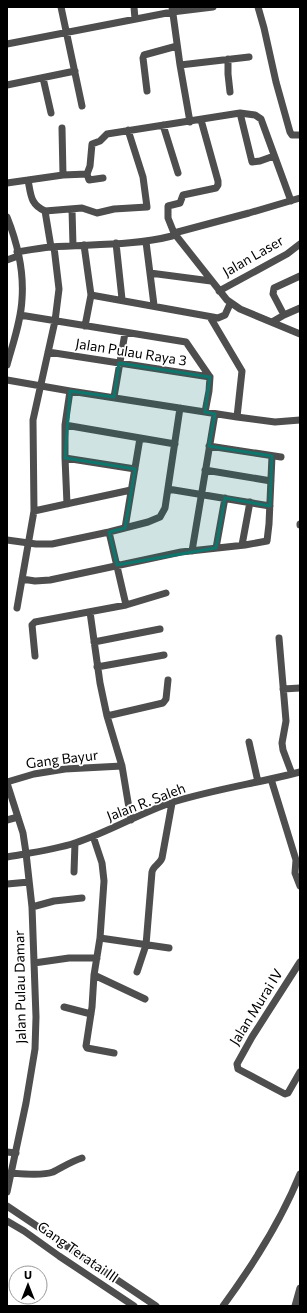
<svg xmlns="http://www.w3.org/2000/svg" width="307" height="1313" font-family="Commissioner,sans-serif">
<rect width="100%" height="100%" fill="#fff"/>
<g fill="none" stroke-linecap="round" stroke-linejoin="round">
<path stroke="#4e4e4e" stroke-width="7" d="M61 7 82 106
M134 7 135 19
M172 7 180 65 190 122
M258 7 264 28 276 82 290 132 292 135H300
M7 44 172 12 213 7
M228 59V74L230 92
M180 65 249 57
M43 78 51 113
M7 85 75 71
M147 91 143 58 144 55 177 46
M240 113 252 162 260 161 274 156
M201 120 218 181V185L216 188 183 195 180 203 168 206V218L174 233 227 300 240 309 300 334
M163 125 178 173
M62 128 63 175
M103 178 89 180 87 174 90 166 92 144 100 141 107 134 240 113 255 115 261 119 291 201
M28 180C31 195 30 204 45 211L51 247
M7 183 63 175 87 174
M72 209 73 246
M45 211 82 208 97 213 114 209 147 207 143 177 128 130
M7 217C17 242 24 272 22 299 21 321 13 343 7 365
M146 242 154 305
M116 243 122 299
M84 245 91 295 85 326
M17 252C29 250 40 248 51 247 91 244 133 246 172 236L174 233 249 213 300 198
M7 260 18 256
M150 273 211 281
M219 291 287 254 300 244
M91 295 218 318 225 315 230 304
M20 315 186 342 210 377 209 391 205 412
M284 315 300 308
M210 317 242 371 237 417
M272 322 284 315 273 294 274 288 300 276
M48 352 210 377
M7 380 70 391 237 417 275 422 300 420
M114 397 125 333
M65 425 175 444
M209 446 281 457
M65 458 135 469
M205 470 271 481
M168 489 270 506
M67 504 65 458V425L70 391
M34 511 131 490
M300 525V524
M125 528 140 438
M109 532 126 605
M7 540 36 544H52L109 532 148 522 160 517 165 508 180 408
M242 545 250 502
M216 548 225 498
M192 551 215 414
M22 579 35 581 50 580 181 552 245 545 267 541 269 524 272 456
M17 608 34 511 33 420 55 321 59 289 54 247
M90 612 100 683 107 716 122 766 131 820
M279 638 286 721 282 743 283 750 292 774
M94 642 160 629
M35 656 32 625 35 622 126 605 166 593
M97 667 164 655
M283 689 300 688
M107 716 163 703 166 699 168 680
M249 742 258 782
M271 779 296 860 295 873 300 886
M7 782 34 774 65 769 122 766
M7 783 23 833 26 853 32 907 36 1017 35 1049 26 1103 7 1192
M7 820 18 817
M93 836 102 863 104 881 100 938 94 975 92 1007 86 1046 87 1048 114 1053
M7 857C30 853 53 850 75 843 109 832 140 813 173 802 215 789 258 783 300 772
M74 872 75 843
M7 884 29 882
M32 907 54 901 82 898
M100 938 169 948
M300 962 252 1037 237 1064 238 1069 285 1094 288 1093 300 1072
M34 963 69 958H97
M137 972 146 945 152 872C153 866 160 864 162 858L172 803
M94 975 145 999
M64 1007 91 1014
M7 1152 16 1153
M12 1173C23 1174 42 1176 53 1172 63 1167 72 1161 82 1158
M7 1206 156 1306
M7 1221 24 1231 59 1256 134 1306
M223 1306C253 1265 281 1221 300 1174
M295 1306 300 1288"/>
</g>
<path fill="#0f766e" fill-opacity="0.2" stroke="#0f766e" stroke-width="3" stroke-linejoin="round" d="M119 363 210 377 205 412 215 414 209 446 272 456 270 506 225 498 216 548 117 565 109 532 125 528 135 469 65 458 70 391 114 397Z"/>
<g text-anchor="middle" stroke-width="3.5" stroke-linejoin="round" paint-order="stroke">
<g font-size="14" fill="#000" stroke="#fff">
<text transform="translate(253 256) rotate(-30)" y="5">Jalan Laser</text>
<text transform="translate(131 352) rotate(9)" y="5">Jalan Pulau Raya 3</text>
<text transform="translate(62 759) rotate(-7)" y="5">Gang Bayur</text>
<text transform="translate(146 802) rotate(-21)" y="5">Jalan R. Saleh</text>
<text transform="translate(20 987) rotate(-91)" y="5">Jalan Pulau Damar</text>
<text transform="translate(256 1007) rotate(-58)" y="5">Jalan Murai IV</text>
<text transform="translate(78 1252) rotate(35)" y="5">Gang Teratai III</text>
</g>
</g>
<rect width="307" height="1313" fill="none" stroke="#000000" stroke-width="16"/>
<g transform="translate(28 1285)"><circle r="19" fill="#ffffff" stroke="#999999"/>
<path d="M0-3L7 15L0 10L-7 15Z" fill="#000000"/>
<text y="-6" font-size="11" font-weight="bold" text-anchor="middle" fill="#000000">U</text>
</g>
</svg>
